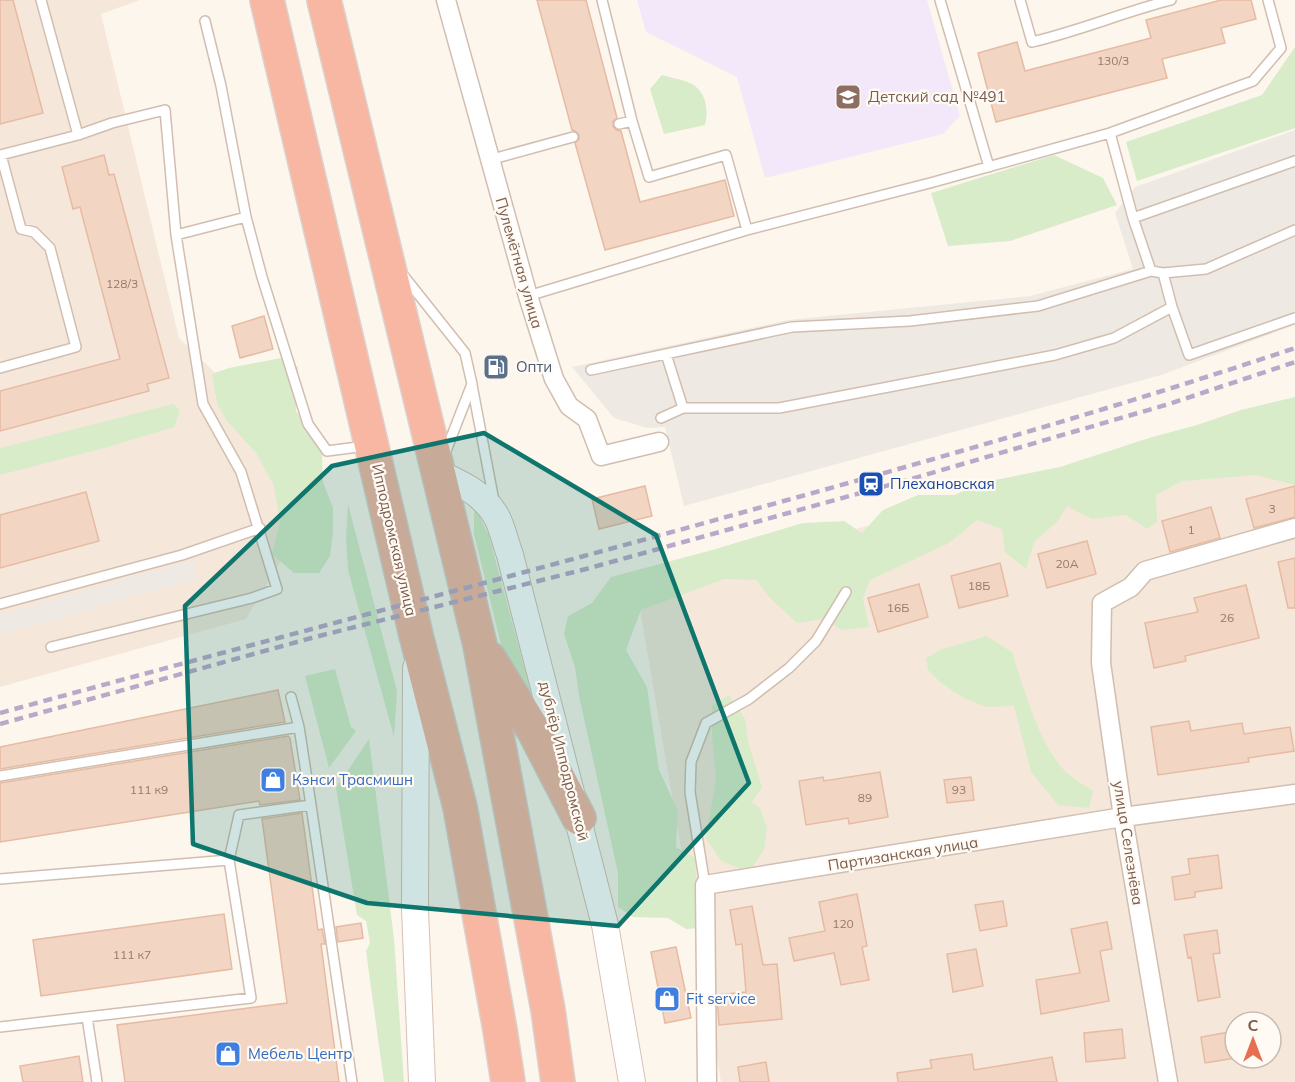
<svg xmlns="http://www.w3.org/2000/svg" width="1295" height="1082" font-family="Mulish,sans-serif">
<rect width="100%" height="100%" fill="#fdf6ec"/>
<path fill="#f5e8da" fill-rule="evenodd" d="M0 0H140L101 14 179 338 263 419 288 549 246 619 0 687Z
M1295 415V1082H721L636 586ZM1235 1022H1271V1058H1235Z"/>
<path fill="#efe9e4" d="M1295 130V325L1161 375 684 506 665 427 647 428 614 418 572 367 788 320 1030 296 1133 269 1115 213 1135 187Z
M193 560 198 578 0 635V615Z"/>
<path fill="#f3e8fa" d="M637 0H927L960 116 943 134 765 178 737 77 646 32Z"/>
<path fill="#d8ecc9" d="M1295 47V128L1137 181 1126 142 1262 95Z
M662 75C671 78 681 79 690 83 706 90 709 110 705 125L664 134 650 89Z
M1054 155 1103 178 1117 205 1010 241 948 246 931 193Z
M281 358 298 367 296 411 322 453 323 482 333 508V532L330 556 319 573H294L272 554 280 522 274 486 256 453 226 420 217 403 212 374 229 368Z
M1295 397V485L1256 475 1182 481 1156 495 1157 522 1147 529 1126 515 1092 519 1067 506 1057 522 1034 542 1026 569 1005 552 1002 529 977 520 949 543 870 580 863 599 869 627 842 630 823 619 797 623 770 598 756 580 724 579 641 610 626 650 647 687 659 770 678 811 676 847 695 858 700 928 686 929 668 918 633 917 618 907V873L579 696 575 667 564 634 568 616 592 603 611 577 712 550 803 523 844 521 862 533 883 510 918 495H954L985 482 1060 467 1149 438 1197 425 1241 410Z
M173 404 180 410 174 427 108 447 0 475V448Z
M348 504 397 691 394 737 348 570 346 538Z
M474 505 489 536 531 693 502 649 474 534Z
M986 636 1012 652C1023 686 1040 748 1066 772 1074 779 1084 785 1093 791L1089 808 1058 805 1031 772 1014 706 986 707 964 698 941 683 928 670 926 658 940 650Z
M335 669 351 727 356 731 329 768 305 676Z
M729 695 745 719 749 745 762 787 752 802 760 808 767 828 764 850 749 872 721 861 706 838 716 778 712 736V706Z
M369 739 394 939 404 1082H384L366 951 370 943 366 921 357 915 336 788Z"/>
<path fill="#f3d5c3" stroke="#e6bba3" stroke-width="1.5" d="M0 0H13L43 113 0 124Z
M537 0H586L617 118 613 121V126L616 130 621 131 640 202 725 180 734 216 605 250 575 143 579 139V135L575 131 572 130Z
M1221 0H1251L1256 19 1221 28 1225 43 1162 59 1167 78 996 122 978 53 1017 42 1025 71 1151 38 1146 20Z
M104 155 109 175 114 174 169 378 147 384 149 391 0 431V391L120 359 80 207 73 209 62 167Z
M264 316 273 349 240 358 232 326Z
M645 486 652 516 599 529 592 499Z
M1295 486V517L1254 528 1246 499Z
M86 492 99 541 0 568V515Z
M1211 507 1220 538 1170 552 1162 521Z
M1087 541 1096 574 1047 588 1038 554Z
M1295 558V608H1288L1278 562Z
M1000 563 1008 596 959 608 951 576Z
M919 584 928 617 878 632 868 598Z
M1246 585 1259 638 1185 656 1186 661 1154 668 1145 623 1198 612 1194 598Z
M278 690 285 722 0 769V747Z
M1189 721 1191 731 1242 723 1244 734 1290 727 1294 751 1248 758 1249 762 1158 775 1151 727Z
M288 736 290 738 300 800 260 805 259 801 0 842V783Z
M880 772 888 817 849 824 848 818 806 825 799 781 823 777 824 781Z
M971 777 974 800 947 803 944 780Z
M302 813 318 930 322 929 325 944H321L339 1082H125L117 1025 287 1003 262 819Z
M1218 855 1222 888 1195 892V897L1175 900 1172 877 1190 874 1188 859Z
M857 894 867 946 862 947 869 980 841 985 834 953 794 961 789 938 825 931 819 902Z
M1003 901 1007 926 980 931 975 905Z
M752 906 763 965 777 964 782 1019 719 1025 717 995 746 992 742 944 736 945 730 910Z
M224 914 232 969 41 996 33 940Z
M1107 922 1112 949 1100 951 1109 1001 1041 1014 1036 980 1080 973 1071 929Z
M361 923 363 938 338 942 336 927Z
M1217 930 1220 953 1213 954 1220 997 1198 1001 1191 957 1188 958 1184 935Z
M676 947 691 1018 665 1023 651 952Z
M976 949 983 986 953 992 947 954Z
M1122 1029 1125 1058 1086 1062 1084 1033Z
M1235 1031V1058L1205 1063 1201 1037Z
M972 1054 974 1070 1052 1057 1057 1082H898L897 1073 932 1068 930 1060Z
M79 1056 83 1082H23L20 1066Z
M766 1062 769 1082H740L738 1067Z"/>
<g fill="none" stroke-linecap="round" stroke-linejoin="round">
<g stroke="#d1beb0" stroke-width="12">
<path id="lane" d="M41 0 78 135 112 123 165 110 176 235 203 404 241 472 277 589 252 598 51 647
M602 0 632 121 649 177 726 155 747 230
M940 0 989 167
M1020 0 1032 42C1079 31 1124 12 1171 0
M205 21 221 86 246 217 262 277 308 424 327 451 366 446
M619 124 632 121
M1110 133 1133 218 1151 271 1163 273 1172 307 1189 355 1295 318
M489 160 573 137
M1133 218 1295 161
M176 235 246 217
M1163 273 1206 269 1295 230
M403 275 465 353 472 384 444 456
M528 296 747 230 930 183 1110 133 1253 81 1281 48 1268 0
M666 354 683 408
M0 368 76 347 50 248 34 232 21 229 1 155 78 135
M591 370 792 327 910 321 1038 306 1151 271
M472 385 494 501
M661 418 683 408H779L1055 355 1114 338 1172 307
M0 604 182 555 260 528
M291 697 299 727 309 792 352 1082
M0 776 299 727
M229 860 239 815 311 805
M0 879 229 860 251 998 0 1027
M705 885 690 792 691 762 706 723 749 699 789 668 816 641 846 592
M87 1017 97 1082"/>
</g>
<g stroke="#d1beb0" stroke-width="21">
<path id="street" d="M446 0 528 296 554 379 569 406 587 419 601 456 659 442
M707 1082 705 885 1123 817 1295 794
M1168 1082 1123 817 1101 663 1102 603 1131 587 1145 571 1295 528"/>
</g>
<g stroke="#d6c0b0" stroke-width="28">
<path id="secondary" d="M438 473C460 483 481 492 495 514 502 525 505 542 510 555L605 925 632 1082
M416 668 415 909 422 1082"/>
</g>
<g stroke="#dad1cd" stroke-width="36">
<path id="highway" d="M267 0 416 635 460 807 500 1030 508 1082
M324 0 480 645 548 1010 558 1082
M489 658 534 731 579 818"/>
</g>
<use href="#lane" stroke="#fff" stroke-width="9"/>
<use href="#street" stroke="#fff" stroke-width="18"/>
<use href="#secondary" stroke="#fff" stroke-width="26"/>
<use href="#highway" stroke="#f7b7a3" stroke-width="33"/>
<path stroke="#b9a8c9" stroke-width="4.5" stroke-dasharray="9 6" stroke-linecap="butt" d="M0 713C248 645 497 581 744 512 929 461 1113 409 1295 348
M0 724 315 637 586 569 911 479 1169 404 1295 362"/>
</g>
<path fill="#0f766e" fill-opacity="0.2" stroke="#0f766e" stroke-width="4.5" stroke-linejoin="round" d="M484 433 656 535 749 783 618 926 367 903 193 844 185 606 332 466Z"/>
<defs>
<g id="school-square" transform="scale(1.35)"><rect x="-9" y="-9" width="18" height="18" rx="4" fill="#8d6e63" stroke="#fffaf3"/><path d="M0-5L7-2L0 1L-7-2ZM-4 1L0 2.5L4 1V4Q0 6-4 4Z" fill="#fff"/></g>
<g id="fuel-square" transform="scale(1.35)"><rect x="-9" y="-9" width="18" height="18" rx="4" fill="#5c6f8a" stroke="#fffaf3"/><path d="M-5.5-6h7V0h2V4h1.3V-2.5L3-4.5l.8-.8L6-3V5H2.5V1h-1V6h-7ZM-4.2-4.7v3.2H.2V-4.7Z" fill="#fff"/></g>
<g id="station-square" transform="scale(1.35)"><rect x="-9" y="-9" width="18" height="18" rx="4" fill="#1a4fb4" stroke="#fffaf3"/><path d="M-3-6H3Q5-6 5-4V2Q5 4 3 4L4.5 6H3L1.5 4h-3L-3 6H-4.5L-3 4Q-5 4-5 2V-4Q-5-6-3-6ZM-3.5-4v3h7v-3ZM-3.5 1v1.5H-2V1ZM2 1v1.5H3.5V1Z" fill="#fff"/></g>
<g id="shop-square" transform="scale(1.35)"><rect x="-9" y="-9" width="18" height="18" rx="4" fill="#3f7fe0" stroke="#fffaf3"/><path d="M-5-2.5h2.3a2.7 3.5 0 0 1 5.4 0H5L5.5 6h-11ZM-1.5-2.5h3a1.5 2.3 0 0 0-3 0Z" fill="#fff"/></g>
</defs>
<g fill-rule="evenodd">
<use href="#school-square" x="848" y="97"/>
<use href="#fuel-square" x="496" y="367"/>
<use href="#station-square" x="871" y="484"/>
<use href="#shop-square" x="273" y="780"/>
<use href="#shop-square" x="667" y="999"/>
<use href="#shop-square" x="228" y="1054"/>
</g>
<g text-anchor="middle" stroke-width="4.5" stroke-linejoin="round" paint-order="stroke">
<g font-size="12" fill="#987a6a">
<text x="1113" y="65">130/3</text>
<text x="122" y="288">128/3</text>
<text x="1272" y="513">3</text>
<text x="1191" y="534">1</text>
<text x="1067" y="568">20А</text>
<text x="979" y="590">18Б</text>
<text x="898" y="612">16Б</text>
<text x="1227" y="622">26</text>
<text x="149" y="794">111 к9</text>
<text x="959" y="794">93</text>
<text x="865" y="802">89</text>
<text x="843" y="928">120</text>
<text x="132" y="959">111 к7</text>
</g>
<g font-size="15" fill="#785e54" stroke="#fffaf3" text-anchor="start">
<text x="868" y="102">Детский сад №491</text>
</g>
<g font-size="15" fill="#7a5c4d" stroke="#fffaf3">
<text transform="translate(519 263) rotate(74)" y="5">Пулемётная улица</text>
<text transform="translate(394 540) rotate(77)" y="5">Ипподромская улица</text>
<text transform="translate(564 761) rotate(76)" y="5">дублёр Ипподромской</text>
<text transform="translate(1128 843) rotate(81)" y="5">улица Селезнёва</text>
<text transform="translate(903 854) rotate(-9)" y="5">Партизанская улица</text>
</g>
<g font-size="15" fill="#4e5e75" stroke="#fffaf3" text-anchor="start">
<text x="516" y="372">Опти</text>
</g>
<g font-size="15" fill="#164399" stroke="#fffaf3" text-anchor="start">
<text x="890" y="489">Плехановская</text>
</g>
<g font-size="15" fill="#366cbe" stroke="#fffaf3" text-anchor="start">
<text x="292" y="785">Кэнси Трасмишн</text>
<text x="686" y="1004">Fit service</text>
<text x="248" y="1059">Мебель Центр</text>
</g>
</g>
<g transform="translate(1253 1040)"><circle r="28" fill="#fffaf3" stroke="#cabbb1" stroke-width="1.5"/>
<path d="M0-4.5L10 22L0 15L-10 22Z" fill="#e76f51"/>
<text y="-9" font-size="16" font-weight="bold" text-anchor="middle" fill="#7a5c4d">С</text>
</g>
</svg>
